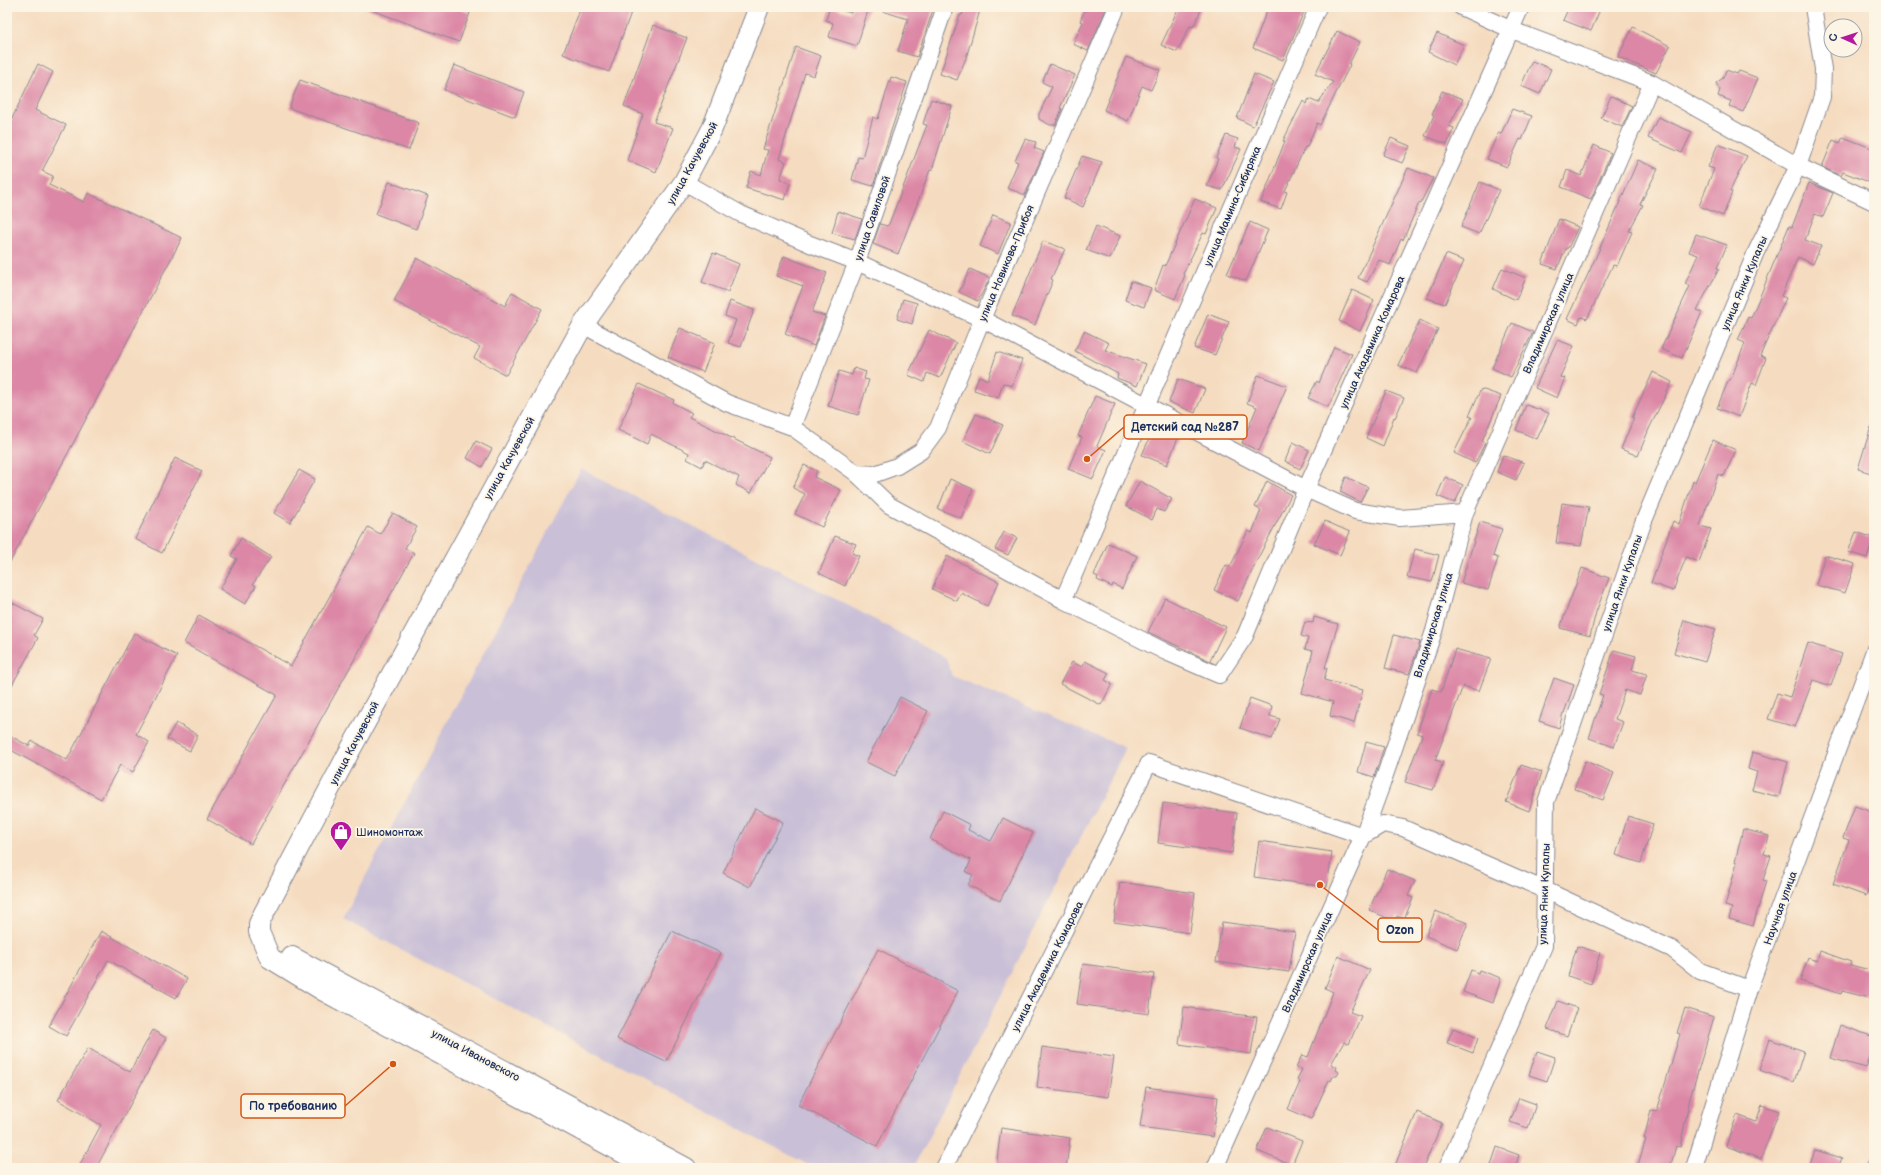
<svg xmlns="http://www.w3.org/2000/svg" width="1881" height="1175" font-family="'Balsamiq Sans',sans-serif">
<rect width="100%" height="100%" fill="#fcf5e5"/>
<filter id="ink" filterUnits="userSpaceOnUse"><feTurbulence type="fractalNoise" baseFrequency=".025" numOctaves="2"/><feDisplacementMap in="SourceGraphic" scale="8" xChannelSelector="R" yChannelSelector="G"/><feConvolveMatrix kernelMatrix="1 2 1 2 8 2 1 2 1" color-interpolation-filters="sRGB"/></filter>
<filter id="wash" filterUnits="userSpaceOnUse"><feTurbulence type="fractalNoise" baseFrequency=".012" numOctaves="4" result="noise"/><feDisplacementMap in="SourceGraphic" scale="16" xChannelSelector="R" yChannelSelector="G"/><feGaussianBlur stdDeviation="0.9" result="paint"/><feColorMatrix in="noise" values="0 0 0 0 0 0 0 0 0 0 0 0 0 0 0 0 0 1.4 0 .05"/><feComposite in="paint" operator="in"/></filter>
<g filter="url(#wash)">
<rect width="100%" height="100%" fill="#f5dcc0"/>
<path fill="#c9bfd7" d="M581 469 855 609 946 658 952 676 1126 748 913 1168H814L343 919Z"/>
<g id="blocks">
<path fill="#dc87a6" d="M367 7H453L470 13 459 42 366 8Z
M581 7H633L609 72 563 54Z
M830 7 851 13 853 7H869L857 46 829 37 833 23 826 20Z
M879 7H934L917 57 898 51 908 19 879 10Z
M965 7H981L966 58 957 80 940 74 960 15H962Z
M1086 7 1106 9 1088 51 1073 44 1083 22 1080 21Z
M1179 7H1194L1201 10 1193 27 1190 26 1177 52 1161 45Z
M1268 7H1306L1283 60 1253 48Z
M1569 7H1601L1591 31 1563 20Z
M653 25 687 38 654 122 673 128 656 172 627 160 643 114 624 106Z
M1633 27 1670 46 1656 73 1618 57Z
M1337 31 1360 42 1349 64 1350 65 1320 125 1317 123 1307 147H1305L1285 191 1287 192 1281 209 1261 202 1285 141H1283L1303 101 1306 104 1309 99 1318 103 1333 82 1315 74Z
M1437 33 1464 45 1454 65 1428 52Z
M796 47 821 56 814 76 805 73 779 159 786 162 780 179 790 183 785 200 746 188 751 171 761 175 768 150 763 149Z
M1126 57 1160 70 1151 90 1142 86 1128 121 1104 110Z
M1532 61 1551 69 1540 94 1521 86Z
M38 64 53 72 35 110 66 125 42 171 53 176 49 185 84 202 88 193 182 238 7 568V129Z
M1050 64 1075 75 1060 108 1062 109 1055 125H1050L1039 119V114L1052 87 1042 82Z
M454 65 524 92 515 117 444 90Z
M1726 70 1737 74 1739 71 1758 78 1743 112 1729 106 1731 101 1718 96 1720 90 1716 83 1723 78Z
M1254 74 1274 82 1253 126 1237 118Z
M891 77 907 82 873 186 852 180 858 157 862 158 873 117 878 119Z
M300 80 419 123 409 150 289 108Z
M1442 91 1463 99 1449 126 1454 128 1447 144 1425 136 1434 115 1432 114Z
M1611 96 1632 106 1622 127 1601 118Z
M931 99 952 106 932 170H930L898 254 873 244 880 224 887 226 889 224 927 125 923 124Z
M1512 109 1532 116 1522 140 1520 139 1507 167 1487 159 1498 133 1501 134Z
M1658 117 1692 132 1682 153 1648 138Z
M1226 135 1238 139 1235 147 1241 149 1222 190 1207 186 1218 159 1216 158Z
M1843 137 1874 149V184L1843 172 1841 176 1822 167 1833 140 1840 143Z
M1391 138 1410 146 1402 163 1383 155Z
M1025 139 1036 142 1034 148 1044 152 1025 195 1007 188 1018 162 1015 161Z
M1718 144 1747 156 1730 191 1732 192 1723 216 1699 206 1714 169 1708 167Z
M1594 145 1611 153 1591 199 1561 187 1567 170 1581 176Z
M1082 156 1102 162 1083 207 1064 198Z
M1638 160 1658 169 1640 204 1643 205 1629 231 1632 232 1617 266 1613 265 1587 319 1581 317 1578 324 1567 319 1596 257Z
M1408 168 1433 178 1420 204 1419 203 1403 240 1401 239 1390 265 1379 260 1367 282 1358 278Z
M389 182 428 196 416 229 376 214Z
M1480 182 1499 190 1479 234 1461 227Z
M1809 183 1833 193 1823 217 1815 214 1805 240 1821 246 1813 264 1798 257 1781 296 1786 298 1760 356 1766 358 1756 385 1752 383 1739 417 1717 408 1729 379H1731L1745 343 1738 340 1748 317 1751 318 1789 226 1792 227Z
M1195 199 1217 208 1206 234 1203 233 1183 274 1185 275 1175 299 1154 290 1163 265 1165 266Z
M838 211 862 219 855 239 832 233Z
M993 215 1011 222 998 254 980 246Z
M1559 219 1578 227 1568 248H1566L1557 269 1542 264Z
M1250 222 1268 230 1246 281 1227 274Z
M1096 226 1120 236 1110 259 1086 250Z
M1696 234 1727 245 1717 268 1719 269 1697 310 1702 312 1682 358 1661 349 1690 286 1685 284 1698 255 1689 252Z
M1043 241 1065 249 1051 279 1053 280 1035 325 1012 316Z
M713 253 739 264 728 292 702 282Z
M1446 254 1464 261 1445 304 1427 298Z
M784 256 827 273 812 312 825 316 814 346 785 334 803 286 776 276Z
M417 258 505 306 512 292 542 309 506 375 474 358 480 347 394 301Z
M1502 268 1526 278 1516 300 1493 289Z
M970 269 990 278 978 301 959 292Z
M1131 281 1151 288 1144 307 1125 300Z
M1352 290 1374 300 1360 331 1339 321Z
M903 299 917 303 912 324 897 319Z
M730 301 754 310 741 347 728 343 736 320 725 316Z
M1208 314 1229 322 1215 355 1194 348Z
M1420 320 1438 329 1417 373 1398 365Z
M1512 323 1533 332 1511 377 1492 368Z
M680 328 715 343 703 372 668 357Z
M929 330 956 343 940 378 927 373 924 382 908 375Z
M1084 331 1109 343 1105 350 1146 364 1137 386 1117 378 1118 374 1075 351Z
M1557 340 1574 346 1560 377 1565 378 1557 398 1535 388Z
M1334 347 1352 354 1335 391H1336L1328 407 1308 398 1317 381 1319 383Z
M997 352 1022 360 1012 386 1003 383 998 398 974 390 979 376 988 380Z
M854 368 866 372 864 379 869 380 858 415 828 406 839 371 852 375Z
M1653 372 1672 382 1649 429 1638 456 1621 449 1634 418H1632Z
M1258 375 1287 386 1259 451 1242 443 1257 407 1247 403Z
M1178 379 1205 389 1195 413 1169 402Z
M639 384 674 400 673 403 692 413 689 417 770 457 751 493 736 485 739 477 705 460 702 467 687 459 689 453 651 434 647 444 618 430Z
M1481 389 1501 396 1482 441 1485 443 1475 463 1454 453 1472 417 1469 416Z
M1386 391 1404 398 1395 418 1394 417 1383 446 1366 438Z
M1095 396 1115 404 1097 446 1106 450 1093 479 1068 469 1082 437 1078 436Z
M1526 405 1549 413 1537 439 1516 430Z
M976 414 1003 425 990 454 963 441Z
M1871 427H1874V474L1858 469Z
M1154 428 1178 438 1167 465 1142 455Z
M1713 440 1736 450 1724 476 1718 474 1700 526 1711 529 1699 562 1686 557 1673 591 1651 583 1673 521 1679 524 1693 481 1695 482Z
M476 441 492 449 482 467 467 458Z
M1293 442 1309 450 1300 469 1285 461Z
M1503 455 1524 463 1516 480 1497 472Z
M175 458 202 471 162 553 135 539Z
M804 465 817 471 814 477 841 490 822 527 795 514 805 494 793 488Z
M299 470 315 479 290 523 274 513Z
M1346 477 1368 487 1360 502 1340 492Z
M1445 477 1463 485 1455 503 1437 496Z
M950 479 973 489 961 518 938 509Z
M1140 481 1172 499 1164 512 1157 509 1152 520 1126 506Z
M1267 481 1291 495 1256 562 1238 601 1214 590 1226 565 1230 567 1248 531 1252 533 1261 510 1255 507Z
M1562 503 1589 507 1581 546 1556 543Z
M393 513 417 527 405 548 414 553 251 844 207 819 277 695 184 643 199 615 291 666 368 527 380 534Z
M1325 521 1350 532 1340 555 1314 544Z
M1480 522 1502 529 1493 556 1498 558 1488 590 1461 583Z
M1004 532 1017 538 1008 555 995 549Z
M1856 532 1874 538 1867 558 1848 552Z
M835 536 856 544 852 553 859 556 845 586 819 573Z
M241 538 271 557 253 584 256 586 245 604 220 589 237 559 231 556Z
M1108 543 1137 556 1122 589 1113 584 1112 587 1097 580 1098 577 1094 575Z
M1415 549 1439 555 1432 582 1407 577Z
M1825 555 1855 564 1845 593 1816 585Z
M947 556 999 582 987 606 961 593 957 601 932 589Z
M1582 568 1609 578 1596 612 1590 636 1560 628Z
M1165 598 1226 627 1210 661 1148 632Z
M7 600 43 619 34 635 38 638 7 694Z
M1314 617 1338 624 1325 668H1327L1324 680 1363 690 1354 723 1330 716 1333 702 1302 693 1313 651 1305 649 1308 638 1301 636 1305 622 1313 623Z
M1684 620 1716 629 1705 662 1674 653Z
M134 633 177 656 136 734 149 742 133 772 120 765 101 799 7 748V734L29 746 32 741 67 760Z
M1394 635 1420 642 1409 674 1385 668Z
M1808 643 1842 654 1831 686 1813 680 1795 727 1768 719 1777 693 1790 697Z
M1455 649 1491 659 1479 691 1463 686 1435 760 1443 762 1433 790 1405 782 1422 735 1417 733 1432 689 1441 692Z
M1614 650 1636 656 1632 670 1647 674 1640 695 1625 690 1615 719 1623 722 1614 747 1589 738 1603 695 1599 694Z
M1085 661 1109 673 1105 680 1112 684 1101 705 1060 684 1072 662 1082 667Z
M1554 678 1574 685 1564 713H1563L1559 728 1539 721Z
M900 697 928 711 895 776 866 762Z
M1250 698 1272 706 1270 716 1280 719 1272 739 1240 728Z
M176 723 198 735 190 751 167 739Z
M1366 742 1384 747 1374 777 1358 772Z
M1752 752 1788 762 1779 797 1752 790 1757 772 1748 769Z
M1585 761 1614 773 1603 800 1574 789Z
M1521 765 1542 772 1529 811 1506 802Z
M1163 803 1237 813 1232 853 1158 843Z
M1855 806 1874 813V874L1866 896 1833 884 1849 840 1843 838Z
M755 808 783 822 750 887 723 873Z
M943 811 970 825 968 830 991 841 1003 818 1033 833 1000 901 968 885 973 875 966 872 971 860 930 839Z
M1628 816 1653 824 1641 863 1616 855Z
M1743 829 1769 836 1764 854 1771 856 1763 880 1766 881 1753 926 1729 919 1732 908 1725 906 1737 862H1735Z
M1259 841 1332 852 1327 887 1254 877Z
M1387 869 1415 881 1408 896 1413 898 1404 919 1397 916 1394 921 1369 910Z
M1120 882 1195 893 1190 933 1114 922Z
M1435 911 1468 923 1457 949 1426 936Z
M1222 922 1295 932 1289 972 1216 962Z
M101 931 187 979 176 998 108 960 66 1036 49 1026Z
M672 931 721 953 666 1062 617 1039Z
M1577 946 1600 953 1591 984 1568 976Z
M878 949 958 991 877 1146 798 1105Z
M1820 951 1851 962 1850 965 1874 971V999L1842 991 1841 994 1800 981 1808 958 1817 961Z
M1338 956 1370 970 1350 1012 1361 1016 1349 1044 1344 1042 1331 1064 1337 1067 1336 1070 1339 1072 1337 1076H1333L1331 1081 1329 1080 1311 1119 1288 1109 1300 1082 1297 1080 1302 1069 1296 1068 1302 1055 1308 1057 1333 992 1325 988Z
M1083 964 1154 974 1149 1014 1077 1004Z
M1471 970 1478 973 1479 970 1501 978 1493 1003 1463 992Z
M1558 1001 1577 1008 1567 1036 1547 1029Z
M1184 1007 1257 1017 1251 1054 1179 1044Z
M1685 1008 1714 1017 1690 1098 1680 1147 1676 1146 1670 1168H1637L1646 1139H1644L1651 1110 1657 1111 1680 1034 1677 1033Z
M1840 1025 1874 1037V1045L1866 1068 1830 1058Z
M1453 1028 1478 1038 1473 1053 1447 1043Z
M153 1030 166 1038 96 1168H78L101 1125 58 1100 88 1048 130 1072Z
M1769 1039 1804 1051 1794 1082 1759 1070Z
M1042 1047 1114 1057 1108 1097 1037 1087Z
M1537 1051 1555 1057 1547 1081 1529 1075Z
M1146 1087 1218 1097 1213 1137 1140 1127Z
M1519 1098 1536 1104 1528 1128 1510 1122Z
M1762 1105 1779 1111 1761 1159 1726 1146 1737 1115 1756 1122Z
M1417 1112 1442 1123 1423 1168H1394Z
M1267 1127 1302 1141 1292 1165 1257 1151Z
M1001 1128 1070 1138 1066 1168H996Z
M1497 1147 1519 1155 1515 1168H1500L1491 1165Z
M1815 1150 1842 1158 1838 1168H1809Z"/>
</g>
</g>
<g filter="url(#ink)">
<use href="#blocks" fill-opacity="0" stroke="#88868f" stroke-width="1"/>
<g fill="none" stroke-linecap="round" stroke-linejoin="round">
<g stroke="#88868f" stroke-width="18">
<path id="minor" d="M1461 7 1512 30 1652 83 1798 166 1874 202
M684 182 741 214 810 244 857 262 982 319 1306 489 1355 511 1400 518 1465 513
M583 325 727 403 792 427 856 473 889 505 1063 600 1166 652 1219 675 1245 636 1306 489 1521 7
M792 427 857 262 945 7
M856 473 875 474 897 466 921 451 938 428 982 319 1117 7
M1063 600 1318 7
M944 1168 1149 763 1363 836 1383 824 1403 828 1545 890 1672 949 1700 971 1749 989
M1215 1168 1363 836 1382 784 1434 631 1465 513 1652 83
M1447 1168 1544 946 1546 802 1643 523 1756 252 1798 166 1822 97 1823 69 1813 7
M1694 1168 1749 989 1874 651
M1874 1168V1167"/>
</g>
<g stroke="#88868f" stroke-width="22">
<path id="tertiary" d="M292 957 686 1168
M651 1168 324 991 270 958 259 932V924L263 915 348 754 583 325 684 182 712 129 759 7"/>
</g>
<use href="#minor" stroke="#fff" stroke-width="16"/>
<use href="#tertiary" stroke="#fff" stroke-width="20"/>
</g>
</g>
<defs>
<g id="shop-pin" transform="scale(1.15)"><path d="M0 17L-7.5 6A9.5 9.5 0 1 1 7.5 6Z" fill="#b5179e" stroke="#fcf5e5"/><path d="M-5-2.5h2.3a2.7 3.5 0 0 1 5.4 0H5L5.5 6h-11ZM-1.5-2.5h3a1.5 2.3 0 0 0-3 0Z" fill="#fff"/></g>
</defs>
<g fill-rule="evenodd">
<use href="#shop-pin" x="341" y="832"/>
</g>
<g text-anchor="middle" stroke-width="3.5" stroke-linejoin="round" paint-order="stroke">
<g font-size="11" fill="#1b2f5e" stroke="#fcf5e5">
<text transform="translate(692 163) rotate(-61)" y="4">улица Качуевской</text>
<text transform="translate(1232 206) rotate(-67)" y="4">улица Мамина-Сибиряка</text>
<text transform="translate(872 218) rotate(-71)" y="4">улица Савиловой</text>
<text transform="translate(1006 263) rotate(-67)" y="4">улица Новикова-Прибоя</text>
<text transform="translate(1744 283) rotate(-67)" y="4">улица Янки Купалы</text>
<text transform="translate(1548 323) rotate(-66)" y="4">Владимирская улица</text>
<text transform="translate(1372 342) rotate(-66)" y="4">улица Академика Комарова</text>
<text transform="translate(509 458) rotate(-61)" y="4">улица Качуевской</text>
<text transform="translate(1622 583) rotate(-71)" y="4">улица Янки Купалы</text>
<text transform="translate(1433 625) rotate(-73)" y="4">Владимирская улица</text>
<text transform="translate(354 743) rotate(-62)" y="4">улица Качуевской</text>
<text transform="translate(1544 894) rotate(-88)" y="4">улица Янки Купалы</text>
<text transform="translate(1780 908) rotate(-70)" y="4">Научная улица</text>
<text transform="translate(1307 962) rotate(-66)" y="4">Владимирская улица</text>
<text transform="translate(1047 966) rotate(-63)" y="4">улица Академика Комарова</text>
<text transform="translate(476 1055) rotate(28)" y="4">улица Ивановского</text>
</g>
<g font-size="11" fill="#1b2f5e" stroke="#fcf5e5" text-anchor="start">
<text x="356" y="836">Шиномонтаж</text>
</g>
</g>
<path fill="none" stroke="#d45514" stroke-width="1.5" d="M1087 459L1124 427M1320 885L1378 930M393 1064L345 1106"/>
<g fill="#d45514" stroke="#fcf5e5" stroke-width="1.5">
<circle cx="1087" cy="459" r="4"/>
<circle cx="1320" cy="885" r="4"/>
<circle cx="393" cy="1064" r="4"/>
</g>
<g fill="#fcf5e5" stroke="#d45514" stroke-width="1.5">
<rect x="1124" y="415" width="123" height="24" rx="4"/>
<rect x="1378" y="918" width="44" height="24" rx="4"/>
<rect x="241" y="1094" width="104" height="24" rx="4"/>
</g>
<g font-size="12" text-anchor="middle" font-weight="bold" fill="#1b2f5e">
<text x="1185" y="431">Детский сад №287</text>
<text x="1400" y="934">Ozon</text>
<text x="293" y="1110">По требованию</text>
</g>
<rect width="1881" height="1175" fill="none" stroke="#fcf5e5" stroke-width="24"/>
<g transform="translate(1843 38) rotate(273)"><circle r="19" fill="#fcf5e5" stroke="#a2a6af"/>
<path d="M0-3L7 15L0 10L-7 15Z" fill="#b5179e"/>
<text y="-6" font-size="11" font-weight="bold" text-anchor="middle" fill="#1b2f5e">С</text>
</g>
</svg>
